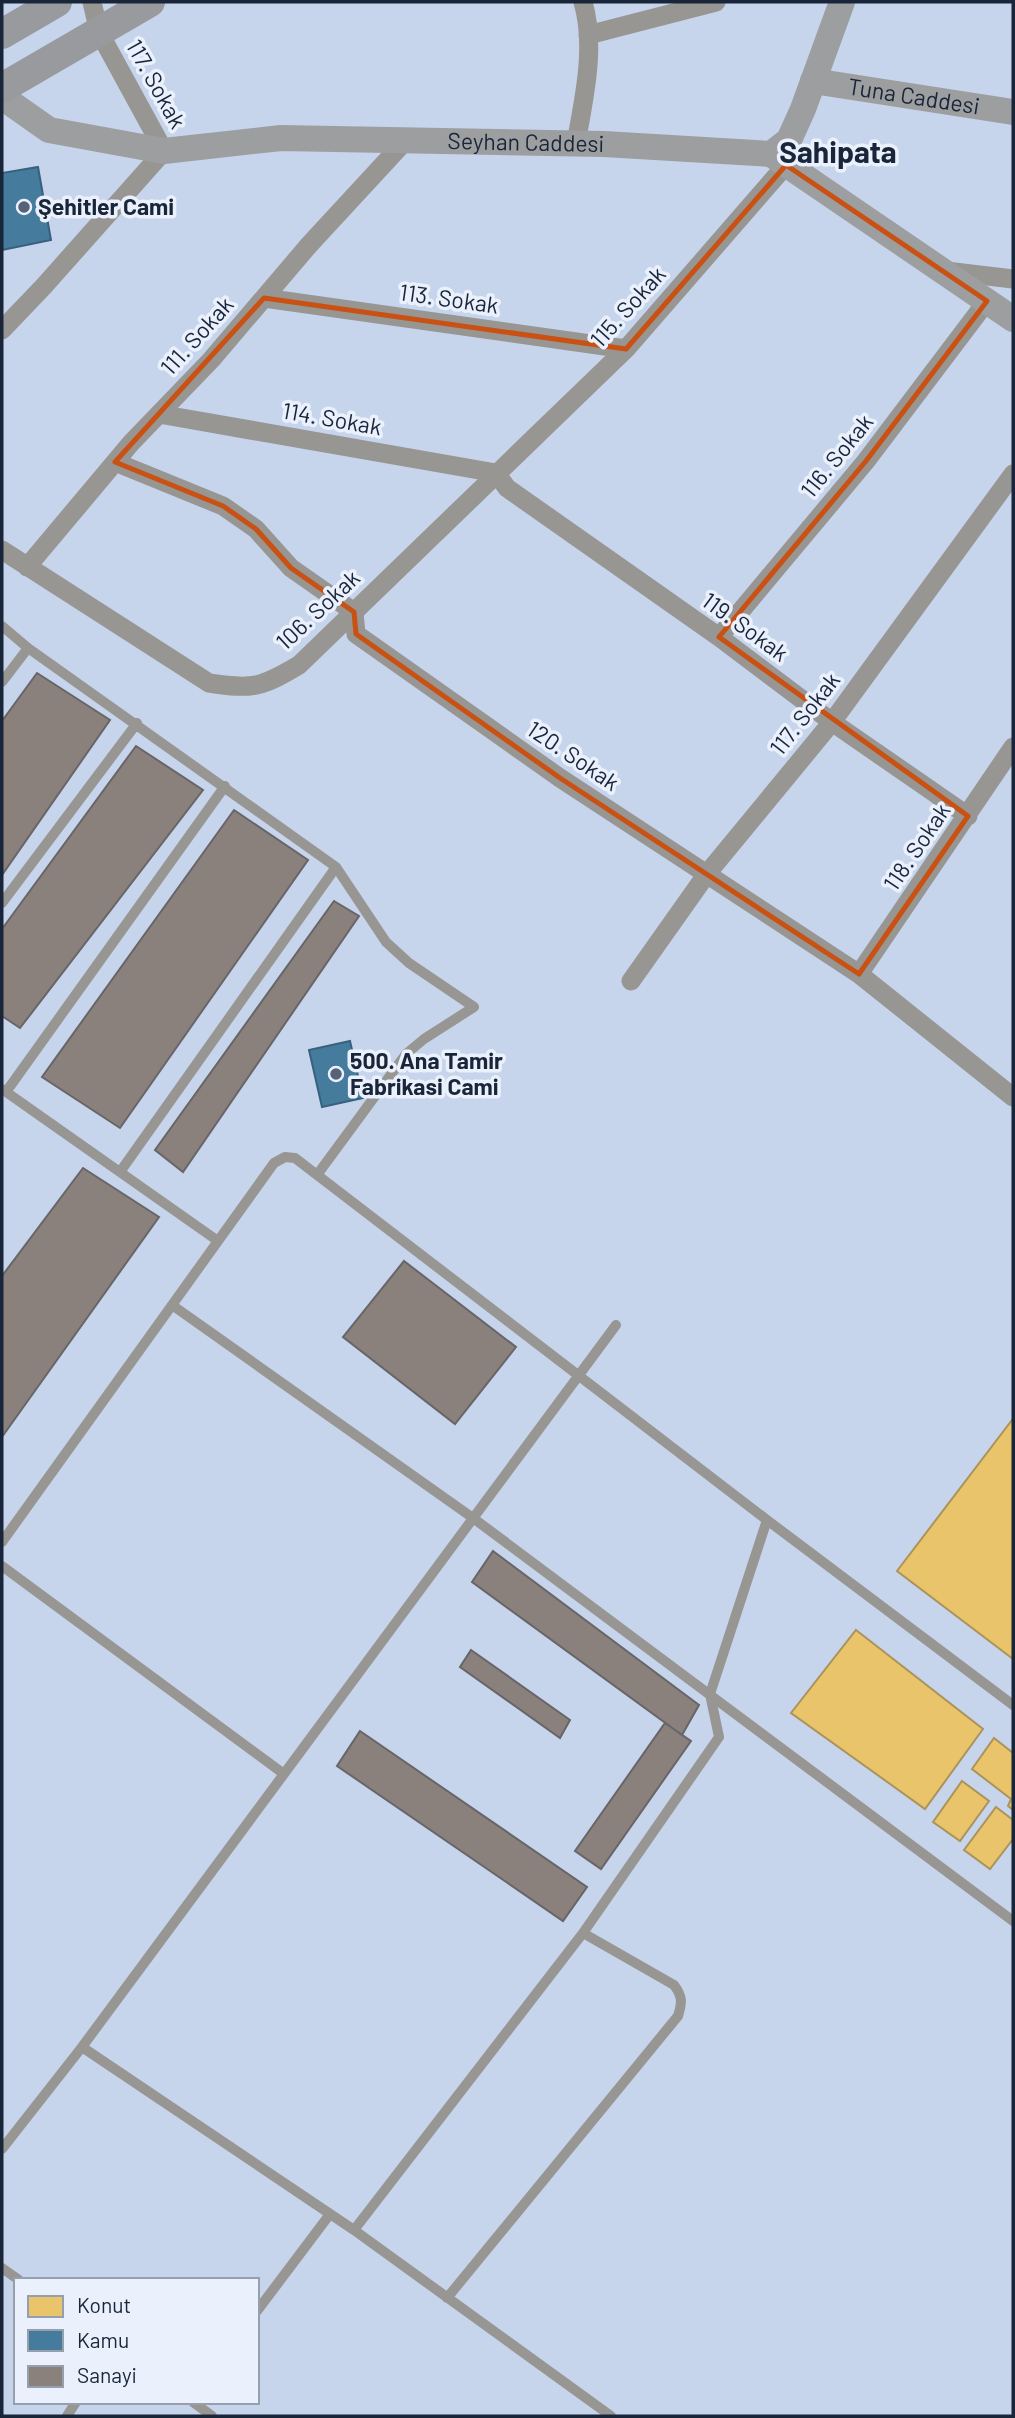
<svg xmlns="http://www.w3.org/2000/svg" width="1015" height="2418" font-family="Barlow,sans-serif">
<rect width="100%" height="100%" fill="#c6d4ec"/>
<path fill="#e9c46a" stroke="#ab945b" stroke-width="2" d="M1012 1420 1013 1421V1659L897 1571Z
M856 1630 983 1729 925 1809 791 1713Z
M994 1738 1013 1753V1810L1008 1806 1011 1799 972 1769Z
M962 1781 989 1801 960 1841 933 1822Z
M996 1807 1013 1820V1839L990 1869 964 1850Z"/>
<path fill="#457b9d" stroke="#38617f" stroke-width="2" d="M38 167 51 240 2 250V173Z
M350 1041 363 1098 322 1107 309 1050Z"/>
<path fill="#8a817c" stroke="#686568" stroke-width="2" d="M37 673 110 720 2 875V721Z
M136 746 203 790 20 1028 2 1016V929Z
M234 810 308 860 120 1128 42 1077Z
M334 901 359 916 183 1172 155 1150Z
M83 1168 159 1217 2 1437V1276Z
M404 1261 516 1347 455 1424 343 1337Z
M493 1551 699 1705 682 1735 472 1582Z
M471 1650 570 1720 560 1738 460 1667Z
M665 1723 691 1741 601 1869 575 1851Z
M360 1731 587 1887 563 1921 337 1766Z"/>
<g fill="none" stroke-linecap="round" stroke-linejoin="round">
<path stroke="#989693" stroke-width="10" d="M2 626 28 648
M2 682 28 648 336 867 386 942 409 963 474 1007 424 1039 406 1054 317 1175
M2 903 137 723
M2 1089 218 1241
M6 1092 225 786
M120 1172 336 867
M172 1305 473 1518 1013 1921
M767 1520 1013 1705
M2 1542 274 1163 285 1157 295 1158 767 1520 710 1694 719 1737 583 1933 354 2230
M2 1566 284 1774
M82 2047 354 2230 611 2416
M2 2149 82 2047 616 1325
M2 2268 19 2280
M447 2298 678 2016C682 2003 683 1997 674 1985L583 1933
M257 2311 330 2214
M193 2402 212 2416
M67 2416 76 2402"/>
<path stroke="#989693" stroke-width="19" d="M588 35 716 2
M576 143C584 98 596 47 583 2
M946 271 1013 279
M264 298 626 349
M2 330 44 286 164 151 99 32 92 2
M159 414 496 473
M115 462 223 506 256 529 291 568 354 612 356 634 560 778 859 974 1013 1097
M496 473 507 488 719 637 832 722 968 816
M2 550 209 683C253 690 262 687 299 665L626 349 786 165
M27 567 131 443 211 360 309 245 406 140
M719 637 866 461 987 301
M859 974 1013 747
M631 981 706 875 832 722 1013 474"/>
<g stroke="#9d9ea0" stroke-width="26">
<path id="s1" d="M813 81 1013 112"/>
<path id="s2" d="M2 97 49 130 164 151 281 138 604 144 771 154 1013 319"/>
<path d="M771 154 789 140 803 109 842 2"/>
</g>
<path stroke="#989a9d" stroke-width="30" d="M2 34 57 2
M2 88 150 2"/>
</g>
<path fill="none" stroke="#c95113" stroke-width="5" stroke-linejoin="round" d="M786 165 987 301 866 461 719 637 968 816 859 974 560 778 356 634 354 612 291 568 256 529 223 506 115 462 264 298 626 349Z"/>
<g fill="#566278" stroke="#eaf1fc" stroke-width="2.5">
<circle cx="24" cy="207" r="7"/>
<circle cx="336" cy="1074" r="7"/>
</g>
<g text-anchor="middle" stroke-width="7" stroke-linejoin="round" paint-order="stroke">
<g font-size="23" fill="#192539" stroke="#eaf1fc">
<text transform="translate(156 84) rotate(61)" y="8">117. Sokak</text>
<text dy="8" stroke="none"><textPath href="#s1" startOffset="102">Tuna Caddesi</textPath></text>
<text dy="8" stroke="none"><textPath href="#s2" startOffset="537">Seyhan Caddesi</textPath></text>
<text transform="translate(449 299) rotate(8)" y="8">113. Sokak</text>
<text transform="translate(628 307) rotate(-48)" y="8">115. Sokak</text>
<text transform="translate(197 336) rotate(-48)" y="8">111. Sokak</text>
<text transform="translate(332 419) rotate(10)" y="8">114. Sokak</text>
<text transform="translate(837 456) rotate(-51)" y="8">116. Sokak</text>
<text transform="translate(318 610) rotate(-43)" y="8">106. Sokak</text>
<text transform="translate(745 627) rotate(36)" y="8">119. Sokak</text>
<text transform="translate(805 714) rotate(-52)" y="8">117. Sokak</text>
<text transform="translate(573 756) rotate(34)" y="8">120. Sokak</text>
<text transform="translate(917 847) rotate(-56)" y="8">118. Sokak</text>
</g>
<g font-size="23" font-weight="bold" fill="#192539" stroke="#eaf1fc" text-anchor="start">
<text x="38" y="215">Şehitler Cami</text>
<text x="350" y="1069">500. Ana Tamir<tspan x="350" dy="26">Fabrikasi Cami</tspan></text>
</g>
<g font-size="30" font-weight="bold" fill="#192539" stroke="#eaf1fc">
<text x="838" y="163">Sahipata</text>
</g>
</g>
<rect width="1015" height="2418" fill="none" stroke="#192539" stroke-width="7"/>
<rect x="14" y="2278" width="245" height="126" fill="#eaf1fc" stroke="#969fae" stroke-width="2"/>
<rect x="28" y="2296" width="35" height="21" fill="#e9c46a" stroke="#969fae" stroke-width="2"/>
<text x="77" y="2313" font-size="21" fill="#192539">Konut</text>
<rect x="28" y="2330" width="35" height="21" fill="#457b9d" stroke="#969fae" stroke-width="2"/>
<text x="77" y="2348" font-size="21" fill="#192539">Kamu</text>
<rect x="28" y="2366" width="35" height="21" fill="#8a817c" stroke="#969fae" stroke-width="2"/>
<text x="77" y="2383" font-size="21" fill="#192539">Sanayi</text>
</svg>
